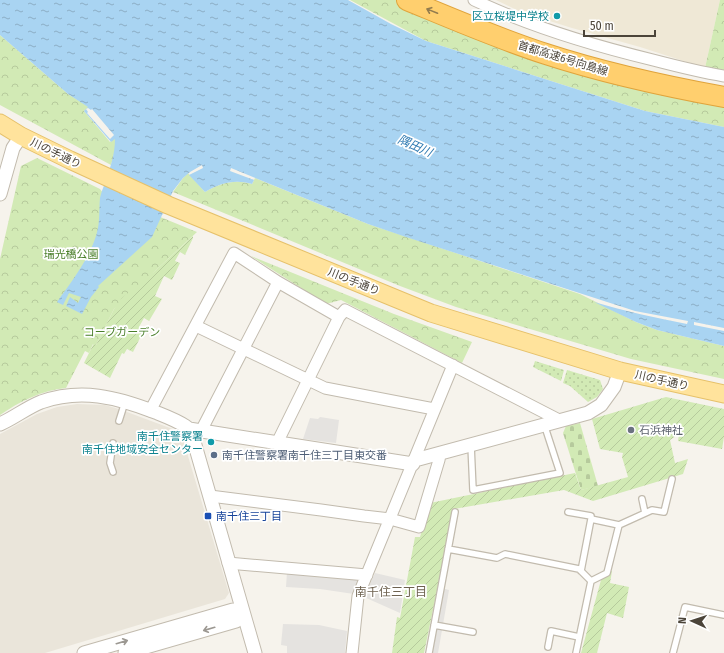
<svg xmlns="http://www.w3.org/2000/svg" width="724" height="653" font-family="'Fira Sans Condensed','Noto Sans JP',sans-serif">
<defs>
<pattern id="grass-dots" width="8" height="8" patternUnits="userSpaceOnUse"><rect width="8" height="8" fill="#d2eab5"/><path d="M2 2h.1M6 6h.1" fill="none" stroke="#b6ca9c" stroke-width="1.8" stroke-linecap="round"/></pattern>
<pattern id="forest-crowns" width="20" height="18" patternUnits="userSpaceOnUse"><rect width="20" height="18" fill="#d2eab5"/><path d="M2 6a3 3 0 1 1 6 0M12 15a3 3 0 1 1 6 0" fill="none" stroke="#b6ca9c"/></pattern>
<pattern id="cemetery-stones" width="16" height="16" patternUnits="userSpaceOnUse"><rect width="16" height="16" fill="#d2eab5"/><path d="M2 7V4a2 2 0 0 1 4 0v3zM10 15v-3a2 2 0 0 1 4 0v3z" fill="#b6ca9c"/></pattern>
<pattern id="garden-furrows" width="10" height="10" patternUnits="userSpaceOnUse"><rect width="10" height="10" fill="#d2eab5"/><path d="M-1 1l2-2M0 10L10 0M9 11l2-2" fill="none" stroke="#b6ca9c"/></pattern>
<pattern id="water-ripples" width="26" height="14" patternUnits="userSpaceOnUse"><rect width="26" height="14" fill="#a9d4f2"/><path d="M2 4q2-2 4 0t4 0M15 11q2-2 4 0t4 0" fill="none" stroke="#8caec5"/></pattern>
</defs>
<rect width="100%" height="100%" fill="#f6f3ec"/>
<path fill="#eae5da" d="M77 404 105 405 119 409 178 431 182 436 229 593 225 599 45 653H0V434L37 414 57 407Z"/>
<path fill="#efe8d6" d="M496 0H720L705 68 640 47 572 28 521 12Z"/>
<path fill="url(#grass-dots)" d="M535 361 564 370 561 381 533 367Z
M567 370 600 380 603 389 597 397 588 402 570 386 563 383Z"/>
<path fill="url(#forest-crowns)" d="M350 0H419L476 23 644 76 724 92V127L645 111 426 41Z
M720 0H724V72L705 68Z
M0 35 68 94 89 107 84 111 110 142 115 138V151L111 165 0 105Z
M37 158 100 189 104 194 197 232 114 309 96 345 93 344 89 353 85 351 66 388C42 390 19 402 0 415V259L21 166Z
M188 173 205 192C220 183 235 179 252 184L255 178 368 224 580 294 636 322 657 330 724 346V379L631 359 456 307 400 286 173 192 183 178Z
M251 256 394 314 472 342 462 363 341 300 326 304Z"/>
<path fill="url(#cemetery-stones)" d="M580 423 598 486 581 490 563 433 566 426Z"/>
<path fill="url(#garden-furrows)" d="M193 236V238L185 255 180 252 175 261 180 263 172 280 164 276 155 296 162 299 149 321 144 318 139 327 144 330 133 352 127 349 124 354 122 353 110 378 84 363 94 343 96 345 114 309 122 298 156 270Z
M666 397 724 409V437L722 449 678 441 679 434 670 440 675 463 688 459 683 474 593 501 564 490 454 509 424 653H392L397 617 400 618 415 537H420L430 503 575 473 581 490 628 477 622 457 623 453 600 449 592 419Z
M604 569 612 571 610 583 629 587 623 618 607 613 597 653H581Z"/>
<path fill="#e5e3e0" d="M320 417 339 420 336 443 303 439 310 418 318 419Z
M287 572 360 579 354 594 320 589 286 587Z
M375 573 405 580 400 613 364 597Z
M438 587 449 590 438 653H426Z
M283 624 319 625 347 631 345 653H287V646L281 645Z"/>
<path fill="url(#water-ripples)" d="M0 0H348L391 24 426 41 645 111 724 127V328L694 322V325L724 331V346L657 330 636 322 594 302C625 311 656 318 687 324L688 321 635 311 406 237 368 224 231 168 230 171 254 180 252 184C235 179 220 183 205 192L189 175 203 168 202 165 190 172 183 178 173 191 152 237 98 286 99 287 91 297 82 314 66 306 70 297 78 303 81 297 69 293 63 305 57 302C72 281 93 254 98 228 100 217 99 208 100 198 101 193 103 188 105 183 110 168 115 155 115 139L111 142 84 111 88 107 68 94 0 35Z"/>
<path fill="#f6f3ec" d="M88 108 91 110 92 109 114 135 110 139 87 113 88 112 86 109Z"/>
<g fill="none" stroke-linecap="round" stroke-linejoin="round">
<g stroke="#c2bbae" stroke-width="8">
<path id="service" d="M119 421 125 402
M471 445 473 490 560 473 544 424
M113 472 110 463 113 443
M642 499 645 513
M568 512 591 516V519
M448 549 497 558 505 554 579 569 591 581
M581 571 591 519 619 525
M434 625 473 632
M548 647 551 631 579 637
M429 653 455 512
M576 653 591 581 607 573 619 525 652 510 664 512 672 479
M673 653 685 607 724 615"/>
</g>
<g stroke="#c2bbae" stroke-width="13">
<path id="minor" d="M474 0C531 27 591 45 653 60 676 66 700 72 724 76
M196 326 325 388 434 409
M150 411 234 253 278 282
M201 431 278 282 339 317 345 310 559 420
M277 443 339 317
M210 496 321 510 364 516 390 519 419 527 439 460 440 454
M228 563 367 575
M352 653 358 596 453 365"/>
</g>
<g stroke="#c2bbae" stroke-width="15">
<path id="tertiary" d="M0 194 13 148 21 136
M0 424C14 418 26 408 41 402 81 388 116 397 155 412 165 416 176 420 185 426L189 429 195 445 255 653
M189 429 413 464
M415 460 588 413 601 405 614 387 620 371
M84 653 233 610 243 613 236 621 125 653"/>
</g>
<g stroke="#e6c16a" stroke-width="19">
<path id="primary" d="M0 123 21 136 70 160 168 205 431 313 620 371 724 394"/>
</g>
<g stroke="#e0a43c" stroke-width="22">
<path id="motorway" d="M407 0C453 19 499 39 546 54 604 73 664 86 724 97"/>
</g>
<use href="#service" stroke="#fff" stroke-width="5.5"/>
<use href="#minor" stroke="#fff" stroke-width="11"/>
<use href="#tertiary" stroke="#fff" stroke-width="13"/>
<use href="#primary" stroke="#ffe39c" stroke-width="17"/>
<use href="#motorway" stroke="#ffcf6e" stroke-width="20"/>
</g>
<defs><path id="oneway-shaft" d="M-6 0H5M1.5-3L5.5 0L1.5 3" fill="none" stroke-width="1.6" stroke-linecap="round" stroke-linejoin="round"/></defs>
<use stroke="#937c4e" href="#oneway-shaft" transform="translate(432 11) rotate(-158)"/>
<g stroke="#9c9892">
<use href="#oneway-shaft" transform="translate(209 629) rotate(164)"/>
<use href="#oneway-shaft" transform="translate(122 642) rotate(-16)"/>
</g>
<g fill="#0f9aa8" stroke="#fff" stroke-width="1.5">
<circle cx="557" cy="16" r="4"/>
<circle cx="211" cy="442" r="4"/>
</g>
<circle fill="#6b7280" stroke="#fff" stroke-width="1.5" cx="631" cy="430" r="4"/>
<circle fill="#5c6f8a" stroke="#fff" stroke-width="1.5" cx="214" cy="455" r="4"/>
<rect fill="#1a4fb4" stroke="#fff" stroke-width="1.5" x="204" y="512" width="8" height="8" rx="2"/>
<g text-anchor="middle" stroke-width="3.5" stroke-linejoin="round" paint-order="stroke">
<g font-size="11" fill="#0d838f" stroke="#fff" text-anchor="end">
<text x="549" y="20">区立桜堤中学校</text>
<text x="203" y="440">南千住警察署<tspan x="203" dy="13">南千住地域安全センター</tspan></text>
</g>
<g font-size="11" fill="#4b4439" stroke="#fff">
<text transform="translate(563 58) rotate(17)" y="4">首都高速6号向島線</text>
<text transform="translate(56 153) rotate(26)" y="4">川の手通り</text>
<text transform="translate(354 281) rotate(22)" y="4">川の手通り</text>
<text transform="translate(662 380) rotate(13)" y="4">川の手通り</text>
</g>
<g font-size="11" fill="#4a7f2a" stroke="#fff">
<text x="71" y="258">瑞光橋公園</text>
<text x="122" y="336">コーブガーデン</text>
</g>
<g font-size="11" fill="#5b616d" stroke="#fff" text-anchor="start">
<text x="639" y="434">石浜神社</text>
</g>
<g font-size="11" fill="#4e5e75" stroke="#fff" text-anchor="start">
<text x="222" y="459">南千住警察署南千住三丁目東交番</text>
</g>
<g font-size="11" fill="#164399" stroke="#fff" text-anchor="start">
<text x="216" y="520">南千住三丁目</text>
</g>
<g font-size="12" font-style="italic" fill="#2e7ab2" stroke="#fff">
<text transform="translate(415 146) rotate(24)" y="4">隅田川</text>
</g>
<g font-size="12" fill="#6e6250" stroke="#fff">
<text x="391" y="596">南千住三丁目</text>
</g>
</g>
<g transform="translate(692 621) rotate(273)" stroke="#ffffff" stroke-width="3" paint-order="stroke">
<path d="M0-3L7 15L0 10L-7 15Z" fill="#4b4439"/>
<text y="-6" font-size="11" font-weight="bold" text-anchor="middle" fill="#4b4439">N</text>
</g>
<path d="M584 30v6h71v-6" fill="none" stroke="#4b4439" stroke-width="2"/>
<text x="590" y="30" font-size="12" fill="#4b4439" stroke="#ffffff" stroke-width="3" paint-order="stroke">50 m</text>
</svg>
